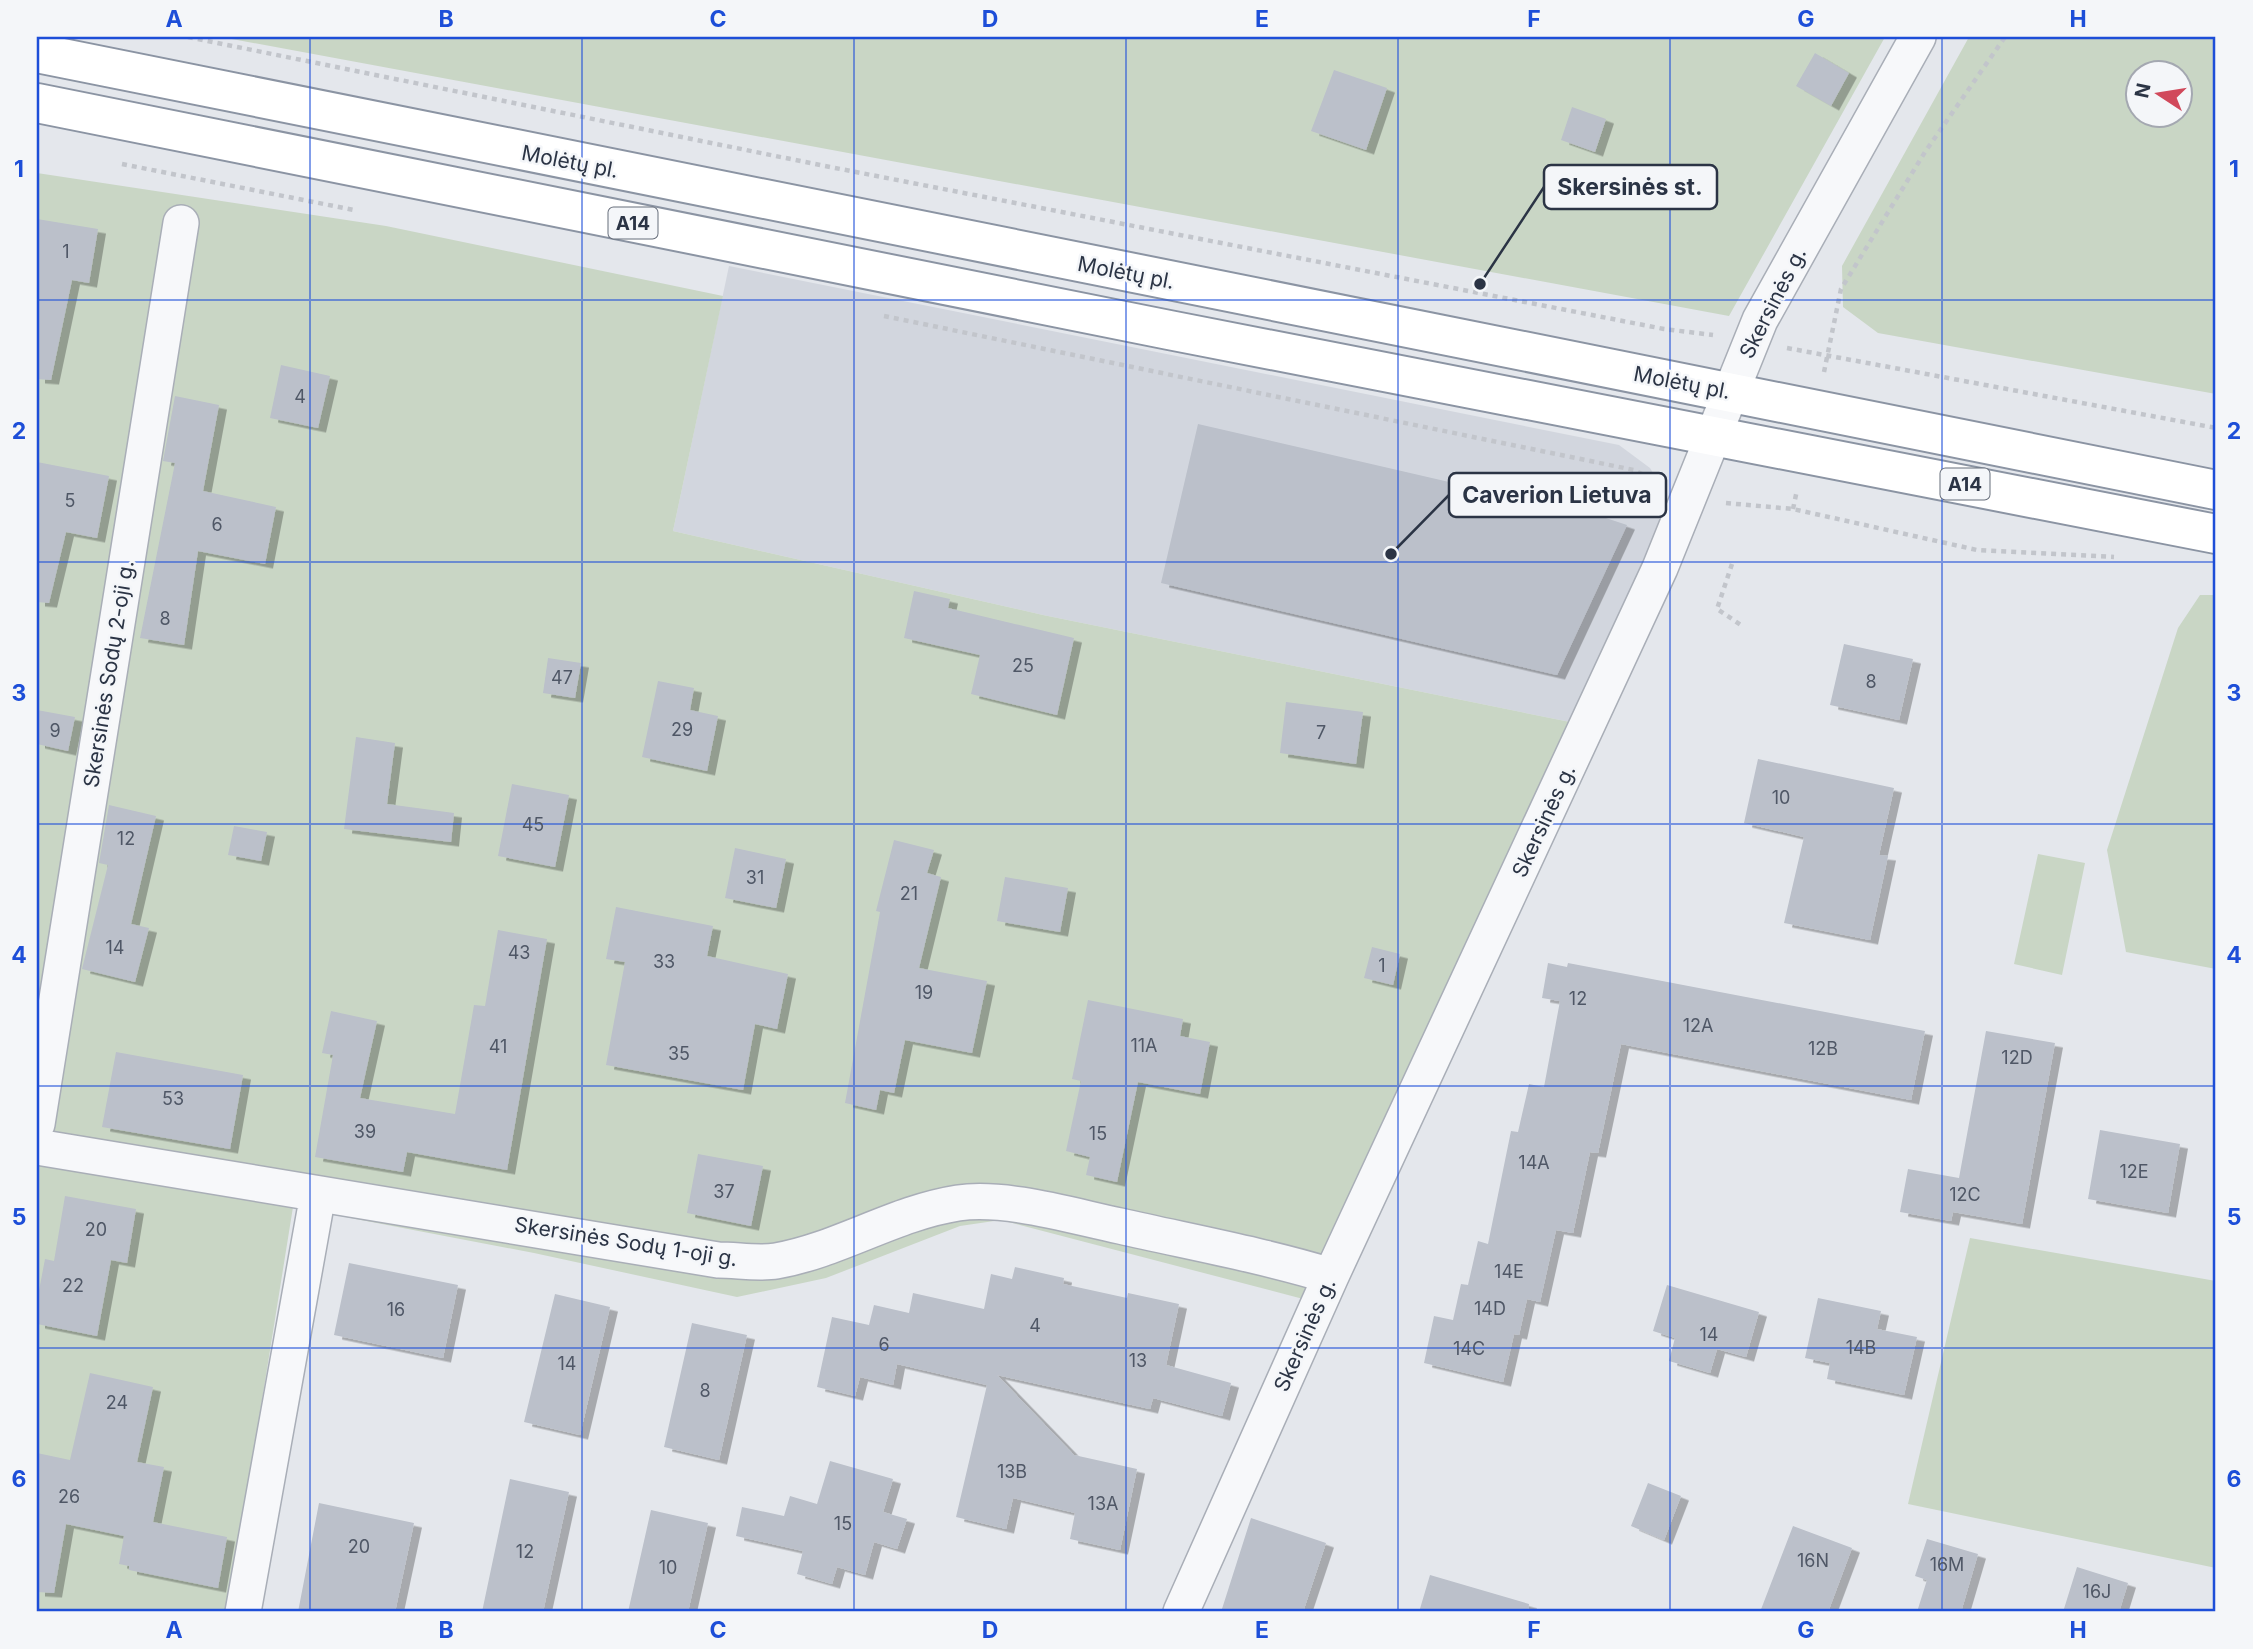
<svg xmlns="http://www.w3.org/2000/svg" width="2253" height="1649" font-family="Inter,sans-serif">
<defs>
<filter id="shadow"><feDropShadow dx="8" dy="4.5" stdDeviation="0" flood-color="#0004"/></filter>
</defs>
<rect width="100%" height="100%" fill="#e4e7ec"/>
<path fill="#d2d6de" d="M729 266 1619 445 1650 468 1656 478 1663 495 1661 526 1570 722 1043 615 673 531Z"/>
<path fill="#c9d6c5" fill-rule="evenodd" d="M221 37H1885L1729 316Z
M1969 37H2216V394L1878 333 1843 307 1842 266ZM2138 74H2180V116H2138Z
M37 173 386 226 723 296 673 531 1043 615 1570 722 1307 1300 1001 1220 960 1226 826 1278 737 1297 534 1253 293 1207 228 1612H37Z
M2200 595H2216V969L2126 952 2107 850 2178 628Z
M2038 854 2085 863 2062 975 2014 964Z
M1970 1238 2216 1281V1568L1908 1504Z"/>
<path fill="#bbc0ca" filter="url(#shadow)" d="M1815 53 1849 73 1831 106 1796 86Z
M1334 70 1387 88 1366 150 1311 131Z
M1572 107 1606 119 1595 152 1561 140Z
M37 219 98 229 89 283 72 280 51 380 37 379Z
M281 365 330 376 318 428 270 418Z
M175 396 219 405 203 491 276 507 265 564 198 551 184 645 140 638 175 463 163 461Z
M1198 424 1501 494 1503 484 1627 525 1557 675 1161 583Z
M37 462 109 476 97 538 66 532 49 603 37 602Z
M914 591 950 599 948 608 1074 638 1057 715 971 694 980 655 904 638Z
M1844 644 1913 659 1899 720 1830 705Z
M548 658 581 663 575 698 543 693Z
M658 681 694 688 690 710 718 716 707 771 642 757Z
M1286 702 1363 712 1356 764 1280 753Z
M37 710 75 717 68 751 37 744Z
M356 737 395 743 387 804 454 813 451 842 344 829Z
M1758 759 1894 788 1879 855 1888 856 1870 940 1784 923 1804 837 1744 823Z
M512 784 569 795 555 867 498 856Z
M109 805 156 816 131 924 149 928 135 982 82 969 108 865 99 863Z
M234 826 267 832 261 861 228 855Z
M894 840 934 850 927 873 941 877 919 968 987 981 972 1053 905 1040 894 1093 880 1090 876 1110 845 1103 880 912 876 911Z
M735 848 786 859 776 908 725 898Z
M1005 877 1068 888 1060 932 997 921Z
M616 907 713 926 707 956 788 974 777 1029 755 1024 743 1090 606 1065 625 962 606 959Z
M498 930 547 939 507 1170 407 1152 403 1172 315 1157 333 1055 322 1053 331 1011 377 1021 360 1098 455 1114 474 1005 485 1006Z
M1372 947 1400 954 1393 985 1364 978Z
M1548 963 1567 967 1568 963 1925 1031 1911 1100 1621 1044 1598 1153 1590 1152 1573 1233 1556 1230 1540 1302 1527 1299 1519 1335 1514 1334 1503 1382 1424 1363 1434 1316 1453 1320 1461 1284 1468 1285 1478 1241 1488 1244 1511 1131 1518 1132 1529 1084 1544 1087 1560 1001 1542 998Z
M1088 1000 1183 1019 1180 1036 1210 1042 1200 1094 1138 1082 1117 1182 1086 1175 1090 1157 1066 1151 1081 1081 1072 1079Z
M1986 1031 2055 1043 2022 1224 1953 1212 1951 1221 1900 1212 1908 1169 1959 1178Z
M116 1052 243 1075 230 1149 102 1127Z
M2100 1130 2180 1144 2168 1213 2088 1199Z
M698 1154 763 1166 751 1226 687 1213Z
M65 1196 136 1209 127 1263 111 1260 97 1336 37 1324V1301L45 1259 54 1261Z
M349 1263 458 1285 443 1358 334 1335Z
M1015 1267 1064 1278 1063 1284 1127 1298 1128 1293 1179 1304 1166 1365 1231 1383 1222 1416 1153 1398 1150 1409 997 1375 1074 1455 1137 1469 1120 1550 1070 1539 1075 1513 1013 1498 1006 1529 956 1517 987 1385 897 1364 893 1385 860 1377 855 1396 817 1387 832 1317 869 1325 874 1305 909 1313 913 1293 984 1309 991 1274 1012 1279Z
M1667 1285 1759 1312 1746 1357 1717 1349 1710 1373 1669 1361 1675 1338 1653 1331Z
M555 1294 610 1307 580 1435 524 1422Z
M1818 1298 1881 1311 1877 1329 1917 1337 1904 1395 1827 1379 1830 1363 1805 1358Z
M692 1323 747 1335 719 1460 664 1447Z
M90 1373 153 1387 137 1462 164 1467 153 1522 227 1537 218 1588 129 1570V1566L119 1564 124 1536 66 1524 54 1593 37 1592V1453L70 1460Z
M830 1461 893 1479 883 1512 907 1519 897 1549 874 1542 865 1575 837 1567 832 1584 797 1574 803 1551 736 1536 742 1507 784 1516 790 1496 817 1504Z
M510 1479 569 1492 543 1612H482Z
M1648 1483 1681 1496 1664 1540 1631 1526Z
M319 1503 414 1523 395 1612H298Z
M651 1510 708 1523 688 1612H628Z
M1251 1518 1326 1543 1303 1612H1221Z
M1793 1526 1852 1548 1828 1612H1760Z
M1927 1539 1978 1554 1961 1612H1917L1927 1580 1915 1576Z
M2077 1567 2128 1583 2119 1612H2063Z
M1430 1575 1529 1604 1528 1612H1419Z"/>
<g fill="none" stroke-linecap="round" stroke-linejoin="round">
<g stroke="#a9aeb7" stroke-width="38">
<path id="street" d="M37 1124 181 223
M37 1147 718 1260C737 1260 758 1264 776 1261 839 1250 894 1213 958 1203 1006 1196 1072 1216 1120 1226 1190 1242 1262 1255 1331 1276
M243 1612 318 1194
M1181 1612 1331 1276 1660 568 1760 320 1918 37"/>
</g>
<g stroke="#8b94a3" stroke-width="42">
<path id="highway" d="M37 53 2216 490
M37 103 1169 330 2216 534"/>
</g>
<path stroke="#c2c5cb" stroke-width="4.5" stroke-dasharray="5 5" stroke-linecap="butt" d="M188 37 825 166 1664 329 1713 335
M122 164 354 210
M884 316 1634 470 1655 481
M1787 348 2216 428
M1824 372 1841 289 1925 152 2005 37
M1726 503 1793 509 1977 550 2114 557
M1793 509 1797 490
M1732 564 1717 609 1744 627"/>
<use href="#street" stroke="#f7f8fa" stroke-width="35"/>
<use href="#highway" stroke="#fff" stroke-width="38"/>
</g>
<path fill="none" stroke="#1d4ed8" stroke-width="2" stroke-opacity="0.55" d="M310 37V1612M582 37V1612M854 37V1612M1126 37V1612M1398 37V1612M1670 37V1612M1942 37V1612M37 300H2216M37 562H2216M37 824H2216M37 1086H2216M37 1348H2216"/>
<g text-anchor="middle" stroke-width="5" stroke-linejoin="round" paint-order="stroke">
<g font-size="18" fill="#4f5766">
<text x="66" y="258">1</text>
<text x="300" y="403">4</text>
<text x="70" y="507">5</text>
<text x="217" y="531">6</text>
<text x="165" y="625">8</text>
<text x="1023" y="672">25</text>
<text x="562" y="684">47</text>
<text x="1871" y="688">8</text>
<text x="682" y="736">29</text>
<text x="55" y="737">9</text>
<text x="1321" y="739">7</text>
<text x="1781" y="804">10</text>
<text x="533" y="831">45</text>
<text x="126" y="845">12</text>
<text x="755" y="884">31</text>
<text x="909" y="900">21</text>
<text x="115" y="954">14</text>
<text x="519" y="959">43</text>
<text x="664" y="968">33</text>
<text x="1382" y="972">1</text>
<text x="924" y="999">19</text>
<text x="1578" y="1005">12</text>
<text x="1698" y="1032">12A</text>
<text x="1144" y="1052">11A</text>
<text x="498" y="1053">41</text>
<text x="1823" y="1055">12B</text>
<text x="679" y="1060">35</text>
<text x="2017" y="1064">12D</text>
<text x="173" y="1105">53</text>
<text x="365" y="1138">39</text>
<text x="1098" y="1140">15</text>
<text x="1534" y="1169">14A</text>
<text x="2134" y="1178">12E</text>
<text x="724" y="1198">37</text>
<text x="1965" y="1201">12C</text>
<text x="96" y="1236">20</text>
<text x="1509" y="1278">14E</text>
<text x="73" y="1292">22</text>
<text x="1490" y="1315">14D</text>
<text x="396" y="1316">16</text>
<text x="1035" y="1332">4</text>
<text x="1709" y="1341">14</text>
<text x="884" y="1351">6</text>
<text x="1861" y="1354">14B</text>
<text x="1469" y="1355">14C</text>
<text x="1138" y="1367">13</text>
<text x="567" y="1370">14</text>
<text x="705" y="1397">8</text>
<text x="117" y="1409">24</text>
<text x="1012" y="1478">13B</text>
<text x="69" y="1503">26</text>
<text x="1103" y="1510">13A</text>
<text x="843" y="1530">15</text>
<text x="359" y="1553">20</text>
<text x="525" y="1558">12</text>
<text x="1813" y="1567">16N</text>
<text x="1947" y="1571">16M</text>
<text x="668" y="1574">10</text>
<text x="2097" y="1598">16J</text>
</g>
<g fill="#f4f6f9" stroke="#676e7b" stroke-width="2">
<rect x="608.5" y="207.5" width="49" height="31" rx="5"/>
<rect x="1940.5" y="468.5" width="49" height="31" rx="5"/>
</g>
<g font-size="19" font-weight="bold" fill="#2b3445">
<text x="633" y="230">A14</text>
<text x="1965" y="491">A14</text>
</g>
<g font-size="21" fill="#2b3445" stroke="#f4f6f9">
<text transform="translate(570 162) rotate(11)" y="7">Molėtų pl.</text>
<text transform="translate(1126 273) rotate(11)" y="7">Molėtų pl.</text>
<text transform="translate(1773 303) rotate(-63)" y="7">Skersinės g.</text>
<text transform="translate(1682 383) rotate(11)" y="7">Molėtų pl.</text>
<text transform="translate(109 674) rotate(-81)" y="7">Skersinės Sodų 2-oji g.</text>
<text transform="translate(1544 821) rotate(-65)" y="7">Skersinės g.</text>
<text transform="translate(626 1242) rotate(9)" y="7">Skersinės Sodų 1-oji g.</text>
<text transform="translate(1305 1335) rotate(-66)" y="7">Skersinės g.</text>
</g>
</g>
<path fill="none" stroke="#2b3445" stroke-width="2.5" d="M1480 284L1544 187M1391 554L1449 495"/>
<g fill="#2b3445" stroke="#f4f6f9" stroke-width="2.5">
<circle cx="1480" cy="284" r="7"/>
<circle cx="1391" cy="554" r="7"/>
</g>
<g fill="#f4f6f9" stroke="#2b3445" stroke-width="2.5">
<rect x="1544" y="165" width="173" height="44" rx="7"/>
<rect x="1449" y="473" width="217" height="44" rx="7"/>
</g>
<g font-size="23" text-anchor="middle" font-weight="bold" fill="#2b3445">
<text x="1630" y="195">Skersinės st.</text>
<text x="1557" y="503">Caverion Lietuva</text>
</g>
<rect width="2253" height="1649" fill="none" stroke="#f4f6f9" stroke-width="77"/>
<g transform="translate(2159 94) rotate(282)"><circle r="33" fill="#f4f6f9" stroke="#a4a8b1" stroke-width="2"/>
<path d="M0-5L12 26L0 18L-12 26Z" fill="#d1495b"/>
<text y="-10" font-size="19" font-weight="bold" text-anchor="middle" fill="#2b3445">N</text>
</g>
<rect x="38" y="38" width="2176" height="1572" fill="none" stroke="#1d4ed8" stroke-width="2.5"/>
<g font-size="23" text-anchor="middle" font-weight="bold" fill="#1d4ed8">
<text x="174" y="27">A</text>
<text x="446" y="27">B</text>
<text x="718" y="27">C</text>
<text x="990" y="27">D</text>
<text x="1262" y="27">E</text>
<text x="1534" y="27">F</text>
<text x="1806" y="27">G</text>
<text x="2078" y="27">H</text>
<text x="19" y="177">1</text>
<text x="2234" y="177">1</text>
<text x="19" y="439">2</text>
<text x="2234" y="439">2</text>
<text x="19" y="701">3</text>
<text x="2234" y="701">3</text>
<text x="19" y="963">4</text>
<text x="2234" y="963">4</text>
<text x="19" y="1225">5</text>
<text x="2234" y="1225">5</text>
<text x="19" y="1487">6</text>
<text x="2234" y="1487">6</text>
<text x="174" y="1638">A</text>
<text x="446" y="1638">B</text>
<text x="718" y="1638">C</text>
<text x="990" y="1638">D</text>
<text x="1262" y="1638">E</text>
<text x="1534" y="1638">F</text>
<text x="1806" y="1638">G</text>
<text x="2078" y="1638">H</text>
</g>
</svg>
